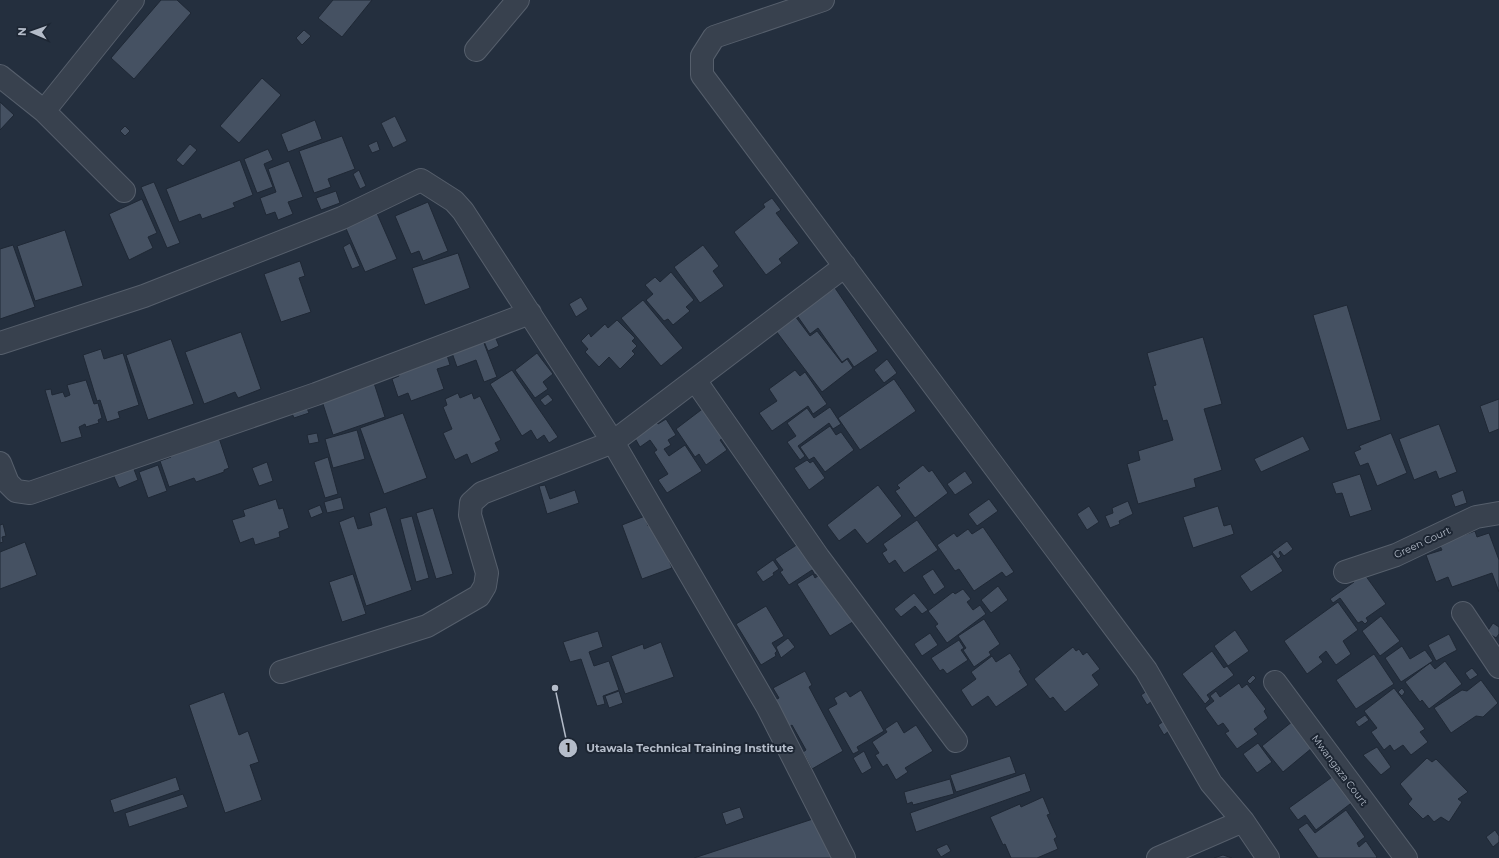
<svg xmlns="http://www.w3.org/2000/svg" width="1499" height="858" font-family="Montserrat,sans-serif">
<rect width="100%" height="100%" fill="#242f3e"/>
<path fill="#455162" stroke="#1f2835" d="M161 0H177L191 13 134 79 111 58Z
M333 0H372L342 37 318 18Z
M304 30 311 36 302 45 296 38Z
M262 78 281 95 239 143 220 126Z
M0 102 14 115 0 130Z
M395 116 407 141 393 148 381 123Z
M315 120 322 139 288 152 281 134Z
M125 126 130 131 125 136 120 131Z
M342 136 355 169 328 179 331 187 314 193 299 151Z
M377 141 380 150 372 153 368 145Z
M190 144 197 150 183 166 176 160Z
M268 149 273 160 264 164 273 187 257 193 244 159Z
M240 160 253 195 233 203 235 207 202 219 200 214 179 222 166 189Z
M289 161 303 197 288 202 293 214 278 220 275 212 266 215 260 198 276 192 268 169Z
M359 170 366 186 360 189 353 174Z
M154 182 180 243 167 248 141 187Z
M336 191 340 203 321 210 316 198Z
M772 198 781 210 776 213 799 243 779 259 782 263 766 275 734 232 765 207 763 204Z
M142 199 157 233 148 237 153 248 129 260 109 214Z
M428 202 448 251 423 261 419 251 411 254 395 216Z
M376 211 397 259 365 272 344 224Z
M65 230 83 286 35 301 17 246Z
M350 243 360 266 352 269 343 247Z
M13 245 35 307 0 319V249Z
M703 245 719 266 713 271 724 286 700 303 674 267Z
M458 253 470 288 425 305 412 268Z
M300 261 305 276 299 278 311 312 281 322 264 274Z
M671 272 694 300 686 307 690 311 673 325 668 319 664 321 646 300 653 294 645 285 655 277 660 282Z
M835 288 878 351 854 367 848 358 842 362 818 328 810 334 796 314Z
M581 297 588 309 576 317 569 304Z
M643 300 683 348 661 366 621 318Z
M1347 305 1381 420 1347 430 1313 315Z
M795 316 810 336 817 331 842 363 847 359 853 368 822 392 776 331Z
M617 320 635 338 632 341 637 346 632 351 635 354 620 369 609 357 599 367 585 352 588 349 581 341 589 333 591 337 605 324 608 328Z
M241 332 261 389 238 398 235 392 204 404 185 352Z
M494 334 499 346 488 351 483 339Z
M1203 337 1222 404 1204 409 1222 470 1194 479 1196 487 1138 504 1127 464 1140 460 1138 451 1173 440 1167 420 1163 421 1153 386 1156 385 1147 353Z
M482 338 497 377 484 382 476 360 457 367 451 350Z
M171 339 194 404 148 420 126 355Z
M101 349 104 359 123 353 139 405 118 412 120 418 107 422 100 400 97 401 83 355Z
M446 352 450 365 437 369 444 389 411 401 408 393 398 397 392 379 399 376 397 370Z
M537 353 553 374 543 382 548 389 535 398 515 370Z
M887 359 897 373 884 383 874 370Z
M512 370 558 437 549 443 544 435 537 440 531 430 522 436 490 384Z
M795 370 800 376 805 372 827 404 813 414 808 406 772 431 759 413 777 401 769 389Z
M894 379 916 411 860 450 838 418Z
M86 380 94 404 98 403 102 418 98 420 99 423 86 427 85 424 79 427 82 437 61 443 45 390 51 389 52 395 63 392 65 397 70 395 67 385Z
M374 383 385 417 333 435 322 401Z
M458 393 460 398 472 393 474 399 480 396 501 440 495 443 499 451 471 464 467 454 455 460 443 433 452 429 443 407 447 405 445 399Z
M548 394 553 400 545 406 540 400Z
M1499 399V429L1489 433 1480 406Z
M304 401 309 413 294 418 289 406Z
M705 407 726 436 720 440 727 450 706 465 699 454 695 457 676 429Z
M830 407 841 424 833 429 829 423 798 446 805 456 800 460 787 442 796 436 787 423 807 408 814 418Z
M403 413 427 478 384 494 360 428Z
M655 419 658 424 666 419 676 435 668 440 671 445 664 449 669 456 685 445 702 471 667 493 658 480 668 474 654 452 657 450 650 440 640 447 632 433Z
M1439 424 1457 472 1439 479 1436 471 1414 480 1399 439Z
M830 426 836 435 841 432 854 450 825 472 814 457 809 460 800 447Z
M357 430 365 459 333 468 325 439Z
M317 433 319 442 309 444 307 435Z
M1391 433 1407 473 1377 486 1368 463 1360 466 1354 452 1361 449 1359 446Z
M1303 436 1310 450 1261 472 1254 459Z
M219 438 229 468 224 470V472L196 482 194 478 169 487 160 461 171 457 169 451Z
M328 457 338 494 325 498 314 462Z
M807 460 810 463 813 461 825 478 809 490 794 468Z
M267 462 273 481 259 486 252 468Z
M132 464 138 480 119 488 112 472Z
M158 465 167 491 148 498 139 472Z
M923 465 929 472 932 470 948 493 915 518 895 491 900 488 897 485Z
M965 471 973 483 955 495 947 484Z
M1360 474 1372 510 1350 517 1342 493 1336 494 1332 483Z
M545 485 550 499 575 490 579 503 547 514 539 486Z
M878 485 902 516 867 544 855 529 839 541 827 525Z
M1463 490 1467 503 1455 507 1451 495Z
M341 497 344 509 327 513 324 502Z
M276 499 279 509 283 508 289 528 279 532 280 537 255 545 253 538 240 543 232 520 245 516 243 510Z
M989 499 998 511 977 526 968 514Z
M1128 501 1133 514 1119 521 1120 524 1110 528 1105 516 1113 513 1112 508Z
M320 505 323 513 311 518 308 510Z
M1089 506 1099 522 1087 530 1077 514Z
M1218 506 1224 526 1231 524 1234 534 1193 548 1183 517Z
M386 507 412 590 366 606 339 522 354 516 358 529 372 525 369 513Z
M433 508 453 574 436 579 416 513Z
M412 516 429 578 416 582 400 519Z
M645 516 648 526 655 523 672 568 642 579 622 525Z
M917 520 938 550 904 573 895 560 889 564 882 553 887 550 883 544Z
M3 524 6 536 2 537 3 542 0 543V525Z
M983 527 1014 572 1006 577 1002 572 974 591 959 569 955 571 937 545 954 533 957 537 968 529 972 534Z
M1475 531 1477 537 1489 533 1499 560V592L1492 573 1452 587 1448 577 1436 582 1426 555 1442 550 1439 544Z
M1287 541 1293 549 1284 556 1280 551 1279 553 1281 556 1278 559 1272 552Z
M25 542 37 575 0 589V552Z
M798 544 823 570 815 575 812 570 789 585 780 572 783 570 775 559Z
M1272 554 1283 571 1251 592 1240 576Z
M773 560 779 569 773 573 774 575 763 582 756 572Z
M1360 568 1386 604 1366 618 1368 621 1365 624 1362 621 1358 623 1340 598 1333 603 1330 599 1354 582 1350 576Z
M933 569 945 587 934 595 922 576Z
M825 571 856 620 830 636 797 584 813 574 815 578Z
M353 574 366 614 342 622 329 582Z
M998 586 1008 600 991 613 981 600Z
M963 589 971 599 967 602 973 610 980 605 986 614 947 643 935 626 938 624 928 611 953 592 955 594Z
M914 593 928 610 922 614 915 606 901 617 894 609Z
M1338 602 1358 630 1343 641 1351 654 1336 665 1326 651 1319 657 1323 662 1307 674 1284 641Z
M766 606 784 636 772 643 777 651 775 653 776 656 761 665 736 624Z
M1381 616 1400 641 1380 656 1362 631Z
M984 619 1000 644 989 652 991 655 974 667 963 650 966 648 958 636Z
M1493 623 1499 627V634L1496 638 1487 632Z
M1235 630 1249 651 1228 666 1214 646Z
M598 631 603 647 589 652 594 666 609 661 619 690 603 696 605 704 597 706 581 659 570 662 563 642Z
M930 633 938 645 922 656 914 644Z
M1449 634 1457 650 1436 661 1428 645Z
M788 638 795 647 781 658 776 647Z
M959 640 964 648 961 650 968 660 947 674 943 669 940 671 931 658Z
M661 642 674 677 625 694 611 656 643 644 644 649Z
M1402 646 1410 659 1425 650 1433 661 1401 682 1385 658Z
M1073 647 1076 651 1079 649 1083 655 1087 652 1100 669 1092 675 1099 685 1065 712 1053 697 1050 699 1034 679Z
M1212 651 1224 668 1227 666 1234 675 1207 695 1210 699 1205 704 1182 674Z
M1010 653 1021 670 1019 671 1028 685 996 707 988 696 972 707 961 690 976 679 971 672 992 656 996 662Z
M1374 654 1394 684 1356 709 1336 680Z
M1445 661 1462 684 1429 709 1422 700 1420 702 1405 682 1430 663 1435 669Z
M1472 668 1478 675 1470 680 1465 673Z
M805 671 812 685 809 687 843 751 812 769 803 752 806 750 792 725 789 727 775 700 779 698 773 688Z
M1253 675 1256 678 1250 684 1247 681Z
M1481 680 1498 703 1483 717 1476 716 1451 733 1434 708 1462 690 1467 691Z
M1239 683 1242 688 1247 684 1266 709 1264 711 1268 718 1254 729 1258 734 1237 749 1225 733 1229 731 1223 723 1218 726 1205 708 1214 701 1210 696 1216 691 1220 697Z
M1394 688 1425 729 1420 732 1428 742 1411 755 1403 745 1394 751 1390 745 1384 750 1371 732 1377 728 1364 711Z
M1402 688 1405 692 1402 696 1398 692Z
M1150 689 1156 698 1147 705 1141 695Z
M861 690 884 731 857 747 859 751 853 754 828 709 837 704 834 698 846 691 850 697Z
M619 691 623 703 609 708 605 696Z
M224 692 239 735 248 731 259 762 250 765 262 800 225 813 189 705Z
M1365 715 1369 720 1359 727 1355 722Z
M1298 717 1318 743 1283 772 1262 746Z
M897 721 904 733 916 725 933 751 905 768 908 772 896 780 887 764 883 767 875 755 879 753 872 742 887 732 885 729Z
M1164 721 1170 730 1164 735 1158 725Z
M1258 743 1272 762 1257 773 1243 754Z
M1377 747 1391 767 1381 775 1363 755Z
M864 751 872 768 862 774 853 758Z
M1010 756 1016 773 956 792 950 775Z
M1427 758 1432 762 1436 759 1468 792 1458 799 1462 802 1449 822 1441 817 1434 822 1428 815 1423 819 1408 804 1412 799 1400 784Z
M1025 773 1031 791 916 832 910 813Z
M1335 775 1354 801 1316 830 1305 815 1298 820 1289 808Z
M176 777 180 790 114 813 110 800Z
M950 779 954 794 913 805 912 802 907 804 904 792Z
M183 794 188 807 129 827 125 813Z
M1043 797 1050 814 1047 815 1057 837 1054 839 1058 849 1037 858H1011L1005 844 1003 845 990 817 1020 804 1021 807Z
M740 807 744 818 726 825 722 813Z
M1346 810 1365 837 1357 843 1359 847 1366 841 1377 857 1376 858H1318L1298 829 1307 823 1315 833Z
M819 817 832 858H694Z
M1495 830 1499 836V842L1493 847 1486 837Z
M947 844 951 851 941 857 936 849Z
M1223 855 1232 858H1214Z"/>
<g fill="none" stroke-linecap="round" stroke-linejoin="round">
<g stroke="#565f6c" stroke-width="24">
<path id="minor" d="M823 0 714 37 702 56V75L1146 670 1211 783 1243 821 1268 858
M476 50 518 0
M0 76 44 111 124 191
M44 111 133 0
M0 343 144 296 342 218 421 180 454 201 463 211 613 442 768 708 844 858
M695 380 819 558 956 741
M0 463 8 483 16 491 30 493 316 394 530 313
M1345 572 1396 555 1476 517 1499 513
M1463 613 1499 667
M281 672 427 626 479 596 485 586 487 573 470 515 471 503 482 493 613 442 845 266
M1275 682 1406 858
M1158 858 1243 821"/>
</g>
<use href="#minor" stroke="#38414e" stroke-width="22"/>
</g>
<g text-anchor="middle" stroke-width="4" stroke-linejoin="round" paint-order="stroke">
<g font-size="10" fill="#b4bcc9" stroke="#1d2633">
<text transform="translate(1422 542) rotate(-25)" y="4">Green Court</text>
<text transform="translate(1340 770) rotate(53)" y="4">Mwangaza Court</text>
</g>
</g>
<path fill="none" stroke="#b4bcc9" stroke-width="1.5" d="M555 688L568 748"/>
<g fill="#b4bcc9" stroke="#1d2633" stroke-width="1.5">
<circle cx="555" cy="688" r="4"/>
<circle cx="568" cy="748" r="10"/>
</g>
<g font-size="12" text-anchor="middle" font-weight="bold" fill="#111">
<text x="568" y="752">1</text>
</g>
<g font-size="11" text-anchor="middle" font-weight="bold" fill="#b4bcc9" stroke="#1d2633" stroke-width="4" stroke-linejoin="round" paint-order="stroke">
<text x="690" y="752">Utawala Technical Training Institute</text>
</g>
<g transform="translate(32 32) rotate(272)" stroke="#1d2633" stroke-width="3" paint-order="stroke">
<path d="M0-3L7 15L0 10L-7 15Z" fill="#b4bcc9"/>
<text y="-6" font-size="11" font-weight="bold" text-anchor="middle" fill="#b4bcc9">N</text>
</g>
</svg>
